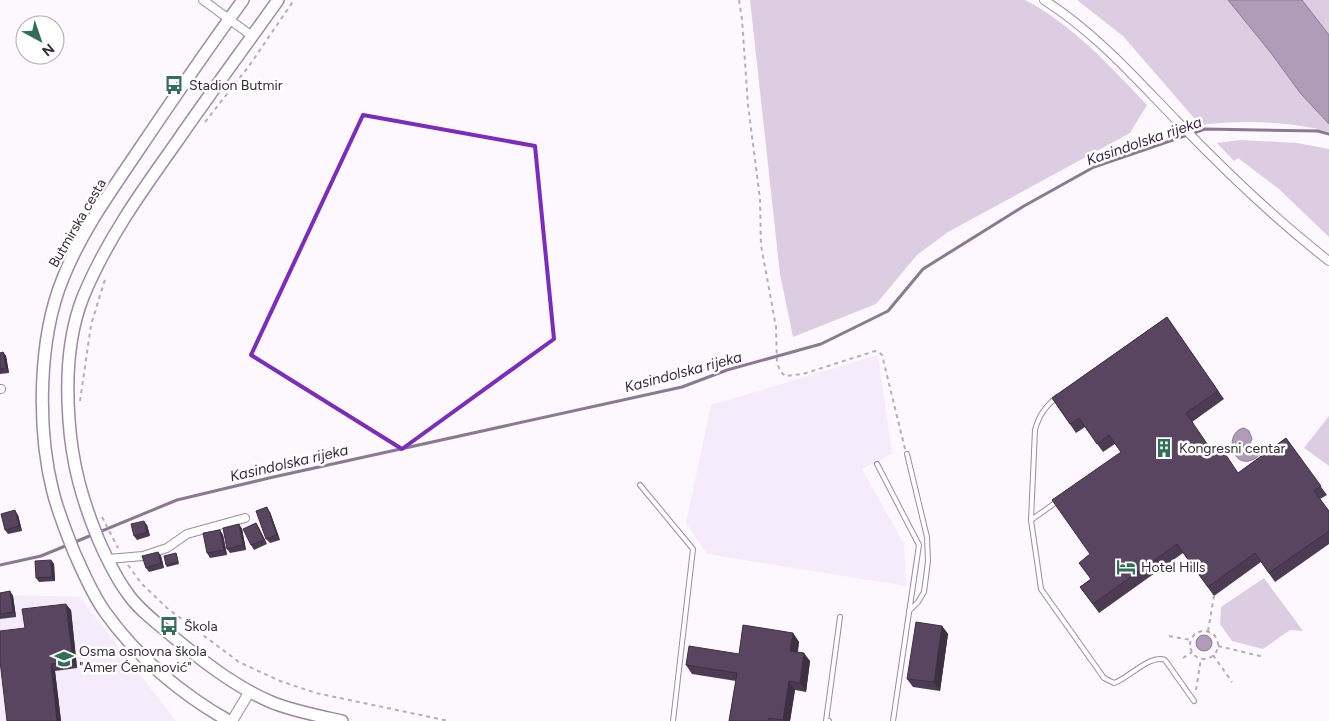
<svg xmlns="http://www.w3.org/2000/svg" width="1329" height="721" font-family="Figtree,sans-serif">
<rect width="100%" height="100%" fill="#fdf8fe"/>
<path fill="#f6ebfa" d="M878 355 892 454 862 469 904 544 906 586 707 554 686 523 711 405Z
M18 595 80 597 176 721H0V597Z"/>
<path fill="#ddcde3" d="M750 0H1025C1073 25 1110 66 1147 105L1130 133 948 232 917 255 876 304 793 337 780 274Z
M1077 0H1228L1271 53 1301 94 1329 124V132C1292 121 1239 120 1200 125L1123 36Z
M1302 0H1329V35Z
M1240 140 1297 143 1329 149V237L1279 189 1238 158 1234 161 1217 143Z
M1329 416V466L1304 448Z
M1264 578 1303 631 1290 630 1263 649 1232 641 1220 624 1221 607Z"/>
<path fill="#b09bb8" stroke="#8b7991" d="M1228 0H1302L1329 35V124L1301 94 1271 53Z
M1244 428 1249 431 1252 439 1249 445 1242 449V453H1248L1255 446 1260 447 1261 450C1260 455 1258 457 1254 459 1232 471 1223 432 1244 428Z
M1196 643a8 8 0 1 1 16 0a8 8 0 1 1-16 0Z"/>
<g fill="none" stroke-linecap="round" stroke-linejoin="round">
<path stroke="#8b7991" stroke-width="3" d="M0 565 41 556 177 500 269 478 682 387 727 370 821 344 888 311 923 269 1024 206 1094 167 1205 129 1318 131 1329 134"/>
<g stroke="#9f89a7" stroke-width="6">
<path id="service" d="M907 454 927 537 928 561 924 592 918 602 909 611
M877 464 919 545 893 721
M640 485 693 549 673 721
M1058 501 1031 520 1041 589 1104 678 1114 683C1129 678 1150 654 1165 660L1194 701
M1031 520 1035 430C1039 415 1045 407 1057 397
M829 721H826L840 617"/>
</g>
<g stroke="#9f89a7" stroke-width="10">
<path id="minor" d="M203 0 252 36
M1044 0C1096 33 1136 79 1178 122 1226 172 1275 219 1329 261
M0 389H1
M108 559 143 556 167 548 187 534 245 518"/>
</g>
<g stroke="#9f89a7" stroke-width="12">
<path id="tertiary" d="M232 721 250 691"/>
</g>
<g stroke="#9f89a7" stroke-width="14">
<path id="secondary" d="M278 0C244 48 209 95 176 143 141 192 106 241 83 297 68 335 66 380 69 420 72 464 82 500 99 541 107 559 116 578 128 594 139 610 156 622 171 635 201 660 234 686 271 702 293 711 319 716 342 721
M229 721C182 695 136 656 105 612 92 594 83 572 74 552 66 532 58 512 53 492 37 429 38 339 63 278 81 233 109 194 136 154 171 102 206 51 243 0"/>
</g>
<path stroke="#b4aeb6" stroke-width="2" stroke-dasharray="4 4" stroke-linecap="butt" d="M739 0 742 19 748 105 760 199 761 245 776 327 777 362 780 371 785 376 803 374 875 351 879 352 882 355 905 449
M205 122 249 66 294 0
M80 401 91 325 106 276
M102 517 118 548
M128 565 141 583 167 608 239 662 280 681 316 693 449 721
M1208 631 1214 596
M1190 645a14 14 0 1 1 28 0a14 14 0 1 1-28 0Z
M1169 636 1191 640
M1218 646 1264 657
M1213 655 1232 682
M1183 658 1192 652
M1196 690 1201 658"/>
<use href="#service" stroke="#fff" stroke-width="4"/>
<use href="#minor" stroke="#fff" stroke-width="8"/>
<use href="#tertiary" stroke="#fff" stroke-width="10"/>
<use href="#secondary" stroke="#fff" stroke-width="11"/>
</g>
<path fill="#4d3b53" d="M1167 317 1224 399 1192 422 1214 454 1238 473 1286 438 1327 495 1320 499 1329 511V544L1275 582 1261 562 1214 596 1183 553 1099 613 1080 587 1091 579 1090 554 1121 452 1115 444 1103 452 1085 427 1076 433 1052 398Z
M3 352 6 356 9 373 0 374V353Z
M270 512 280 540 270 543 266 539Z
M18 515 22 531 8 534 5 530Z
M256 523 259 528 267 544 254 550 251 545Z
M239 524 242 529 246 550 230 553 227 549Z
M147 525 150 536 137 540 134 536Z
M220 530 223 535 227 555 210 558 207 553Z
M158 552 161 556 164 568 149 572 146 568Z
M176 553 177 555 179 564 167 567 166 565Z
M51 560 54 564 55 581 39 582 36 578Z
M10 591 13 596 16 617 0 619V593Z
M71 610 77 668 55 671 61 721H7L25 628Z
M942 626 948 634 940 691 913 687 907 679Z
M793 633 799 642 798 652 810 661 806 692 795 690 790 721H729L736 681 692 674 686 665 739 654Z"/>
<path fill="#3e3043" d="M3 352 6 356 9 373 6 368Z
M267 507 270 512 280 540 277 535Z
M15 510 18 515 22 531 19 526Z
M144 521 147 525 150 536 147 532Z
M256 523 259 528 267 544 264 540Z
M239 524 242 529 246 550 243 545Z
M220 530 223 535 227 555 224 550Z
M158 552 161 556 164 568 161 563Z
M51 560 54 564 55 581 52 577Z
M10 591 13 596 16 617 13 612Z
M66 604 71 610 77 668 73 662Z
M942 626 948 634 940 691 934 682Z
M793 633 799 642 796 659 790 651Z
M804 653 810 661 806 692 800 683Z
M51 664 55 671 61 721H57Z
M789 681 795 690 790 721H783Z"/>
<path fill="#594560" stroke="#3e3043" d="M1167 317 1218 391 1186 413 1214 454 1222 449 1238 473 1286 438 1321 486 1314 491 1329 511V531L1269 573 1255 553 1208 587 1177 544 1093 604 1080 587 1091 579 1079 563 1090 554 1052 500 1121 452 1109 435 1097 444 1079 418 1070 424 1052 398Z
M3 352 6 368 0 369V353Z
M267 507 277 535 266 539 256 511Z
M15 510 19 526 5 530 1 514Z
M144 521 147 532 134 536 131 524Z
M256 523 264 540 251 545 243 529Z
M239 524 243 545 227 549 223 528Z
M220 530 224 550 207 553 203 533Z
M158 552 161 563 146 568 142 556Z
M176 553 178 562 166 565 164 556Z
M51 560 52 577 36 578 35 561Z
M10 591 13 612 0 614V593Z
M66 604 73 662 51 664 57 721H7L0 661V631L25 628 22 609Z
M916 622 942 626 934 682 907 679Z
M743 625 793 633 790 651 804 653 800 683 789 681 783 720 769 718 768 721H729L737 673 686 665 689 646 739 654Z"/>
<path fill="none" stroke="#7b2cbf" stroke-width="4" stroke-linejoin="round" d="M363 115 535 146 554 339 402 449 251 355Z"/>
<defs>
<g id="bus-bare" transform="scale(1.5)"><path d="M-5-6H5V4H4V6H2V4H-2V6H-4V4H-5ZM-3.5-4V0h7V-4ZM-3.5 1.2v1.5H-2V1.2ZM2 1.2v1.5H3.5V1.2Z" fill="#326e58" stroke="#fff" stroke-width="2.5" paint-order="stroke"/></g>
<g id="building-bare" transform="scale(1.5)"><path d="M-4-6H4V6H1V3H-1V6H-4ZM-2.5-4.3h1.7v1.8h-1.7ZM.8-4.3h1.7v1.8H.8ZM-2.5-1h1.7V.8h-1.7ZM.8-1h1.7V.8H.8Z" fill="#326e58" stroke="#fff" stroke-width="2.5" paint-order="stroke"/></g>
<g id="hotel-bare" transform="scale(1.5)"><path d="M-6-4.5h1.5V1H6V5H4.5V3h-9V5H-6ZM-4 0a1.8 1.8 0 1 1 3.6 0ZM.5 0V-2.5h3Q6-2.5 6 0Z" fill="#326e58" stroke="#fff" stroke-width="2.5" paint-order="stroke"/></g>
<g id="school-bare" transform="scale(1.5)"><path d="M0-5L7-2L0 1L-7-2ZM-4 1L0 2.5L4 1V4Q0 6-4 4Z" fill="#326e58" stroke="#fff" stroke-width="2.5" paint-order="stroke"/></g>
</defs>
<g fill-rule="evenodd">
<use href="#bus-bare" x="174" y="85"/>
<use href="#building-bare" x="1164" y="448"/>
<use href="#hotel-bare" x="1126" y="567"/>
<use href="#bus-bare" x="169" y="626"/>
<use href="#school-bare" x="64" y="659"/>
</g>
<g text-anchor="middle" stroke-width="5" stroke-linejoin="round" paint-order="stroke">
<g font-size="14" fill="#342b37" stroke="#fff" text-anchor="start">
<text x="189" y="90">Stadion Butmir</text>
<text x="1179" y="453">Kongresni centar</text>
<text x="1141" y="572">Hotel Hills</text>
<text x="184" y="631">Škola</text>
<text x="79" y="656">Osma osnovna škola<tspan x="79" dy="16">"Amer Ćenanović"</tspan></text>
</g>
<g font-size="14" fill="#342b37" stroke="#fff">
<text transform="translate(77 223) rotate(-60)" y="5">Butmirska cesta</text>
</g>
<g font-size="15" font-style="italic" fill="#3b1e45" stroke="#fff">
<text transform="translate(1144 141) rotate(-19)" y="5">Kasindolska rijeka</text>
<text transform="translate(683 372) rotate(-15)" y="5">Kasindolska rijeka</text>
<text transform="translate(289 463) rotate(-13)" y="5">Kasindolska rijeka</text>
</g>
</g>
<g transform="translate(40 40) rotate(140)"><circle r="24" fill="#ffffff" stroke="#aeaaaf"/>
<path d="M0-4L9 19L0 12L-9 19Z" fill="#326e58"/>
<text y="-8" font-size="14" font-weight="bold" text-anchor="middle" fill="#342b37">N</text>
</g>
</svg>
